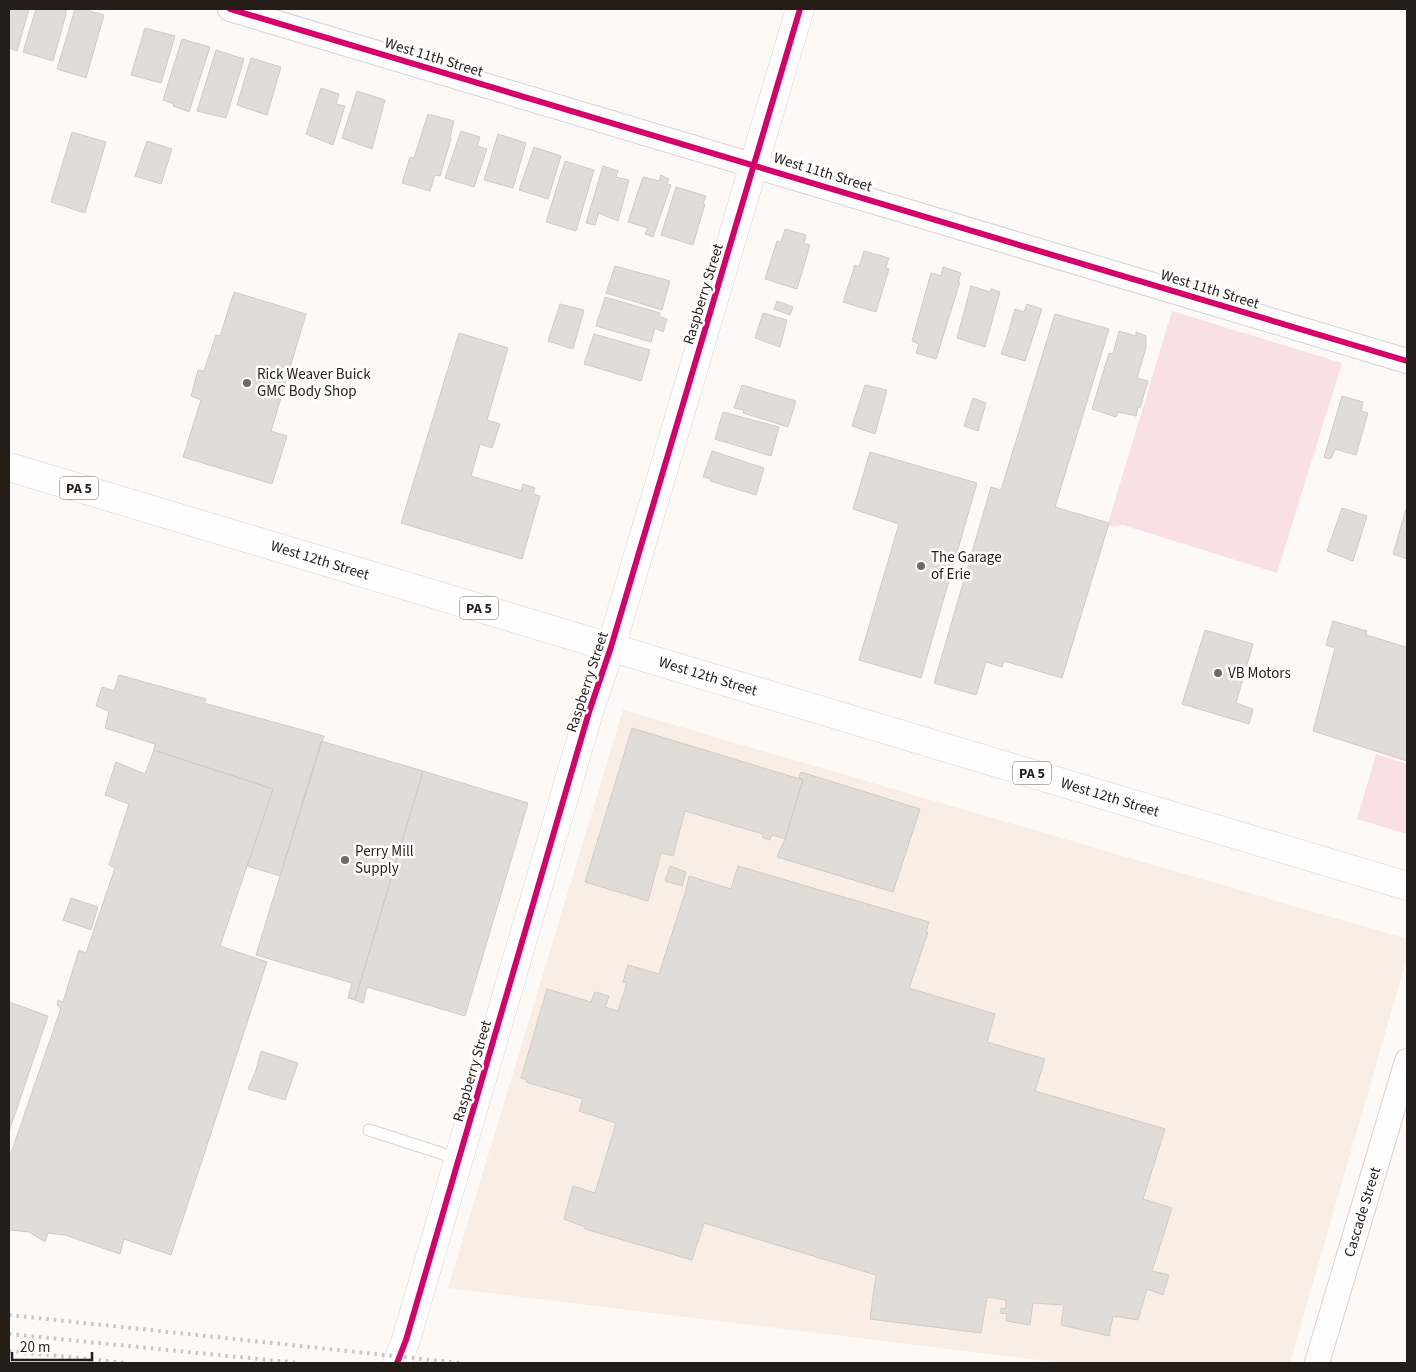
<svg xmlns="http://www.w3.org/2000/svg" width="1416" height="1372" font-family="'Source Sans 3',sans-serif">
<rect width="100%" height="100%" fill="#fcf9f7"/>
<path fill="#f8eee6" d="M623 710 1407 939V957L1290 1363H1063L448 1288Z"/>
<path fill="#f9e0e2" d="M1172 311 1342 363 1277 573 1123 525 1107 527Z
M1376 754 1407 764V834L1357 819Z"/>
<path fill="#e0ddd8" stroke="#cfcbc7" d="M9 9H29L17 51 9 48Z
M36 9H66V14L53 61 23 52Z
M75 9H83L104 15 86 78 57 69Z
M145 28 175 36 161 83 131 75Z
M182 39 210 47 189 112 173 106 174 104 163 100Z
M216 50 244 59 226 118 197 111Z
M251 58 281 67 267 115 237 105Z
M321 88 339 94 336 104 345 106 333 145 306 134Z
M357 91 385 100 372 149 342 138Z
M428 114 454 121 450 138 451 139 440 176 435 175 430 191 402 183 410 157 414 158Z
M461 131 480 137 477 146 487 149 474 187 445 178Z
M72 132 106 142 85 213 51 202Z
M498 134 526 143 513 188 484 180Z
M147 141 172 149 161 184 135 176Z
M534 147 561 156 548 199 519 190Z
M565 161 594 170 576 231 546 222Z
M603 166 618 171 616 177 629 180 618 221 599 213 595 225 586 223Z
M661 175 669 179 667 184 671 185 653 237 645 234 648 228 628 222 643 177 659 181Z
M676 187 706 196 703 204H705L693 245 661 235Z
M785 229 806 235 804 243 810 245 797 289 765 279 777 241 781 242Z
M864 251 889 258 886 268 889 269 876 312 843 302 855 265 859 267Z
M615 266 670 281 662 310 606 293Z
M943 267 961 273 958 282H960L936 359 916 353 919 344 912 341 931 273 941 276Z
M971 286 990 292 991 289 1000 292 985 347 957 338Z
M234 292 306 314 271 431 287 436 272 484 183 457 201 400 191 396 198 370 204 371 216 335 220 336Z
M605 297 660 313 659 316 667 319 663 332 655 328 651 342 596 326Z
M777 301 793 307 790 315 774 309Z
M560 304 584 310 573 349 548 341Z
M1027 304 1042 309 1025 361 1001 354 1007 337 1015 309 1024 312Z
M763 313 787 320 780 347 755 338Z
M1055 314 1109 329 1055 507 1109 523 1062 678 1004 661 1002 667 986 662 976 695 934 683 991 487 1001 490Z
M1119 331 1136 336V332L1146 336V348L1137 378 1148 381 1140 408 1138 407 1136 416 1118 412 1116 417 1092 409 1109 353 1113 354Z
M459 333 508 348 487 420 500 424 492 448 480 444 471 476 521 491 523 484 535 488 533 494 540 496 522 559 401 523Z
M594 334 650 350 641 381 584 364Z
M742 385 796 401 788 427 743 413 744 410 734 408Z
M865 385 887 390 875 434 852 426Z
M1342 396 1363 402 1361 411 1368 413 1356 455 1335 449 1332 457 1329 459 1324 457Z
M973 398 986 403 978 431 964 426Z
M723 412 779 427 771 456 715 439Z
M712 451 764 468 756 495 710 481 711 479 703 477Z
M870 452 977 483 921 678 859 660 899 524 853 509Z
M1342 508 1367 516 1353 561 1327 551Z
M1406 509 1407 510V559L1393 554Z
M1333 621 1367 631 1366 635 1406 647 1407 643V761L1313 731 1335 648 1326 645Z
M1205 630 1253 644 1236 703 1253 709 1249 724 1182 704Z
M119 675 206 699 204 703 324 736 280 876 247 866 273 789 154 750 155 744 105 728 109 711 96 706 102 687 114 691Z
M632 728 803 780 785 839 772 835 770 840 763 838V834L685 811 673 856 661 853 648 901 585 882Z
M321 741 423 771 355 1000 348 998 352 983 256 955Z
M154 750 273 789 220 946 267 962 171 1255 124 1239 120 1254 65 1235 48 1233 45 1242 29 1232 9 1230V1159L61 1008 57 1005 58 1000 63 1002 79 950 86 953 115 868 109 865 129 804 105 795 116 762 145 774Z
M423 771 528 803 465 1016 367 987 363 1003 355 1000Z
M801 772 920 809 893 892 777 857 785 839 803 780 799 778Z
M670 866 686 872 682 886 665 881Z
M738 866 929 922 926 932H928L909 988 995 1014 987 1042 1045 1059 1035 1091 1165 1129 1143 1199 1172 1208 1152 1271 1169 1275 1163 1295 1147 1289 1138 1320 1113 1316 1109 1336 1061 1325 1064 1305 1033 1303 1030 1325 1006 1321 1007 1314 1000 1313 1001 1308 1006 1309V1300L987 1297 981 1333 870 1319 876 1275 704 1223 692 1260 585 1229V1227L564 1219 573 1186 595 1193 616 1123 579 1111 583 1099 526 1082 527 1080 521 1078 547 989 591 1002 595 992 609 996 605 1007 618 1011 627 983 623 982 628 965 659 974 686 890 689 876 731 889Z
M71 898 98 907 91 930 63 920Z
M9 1002 48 1016 9 1132Z
M261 1051 298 1063 285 1100 248 1089 256 1070Z"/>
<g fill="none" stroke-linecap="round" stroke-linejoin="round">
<g stroke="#d8d3d0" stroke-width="13">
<path id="lane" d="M369 1130 459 1159"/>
</g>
<g stroke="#d8d3d0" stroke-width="26">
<path id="street" d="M230 9 1407 361
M1317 1363 1407 1061"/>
</g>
<g stroke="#d8d3d0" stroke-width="29">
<path id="secondary" d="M397 1363 406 1340 589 712 611 647 800 9"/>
</g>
<g stroke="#d8d3d0" stroke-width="29">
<path id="primary" d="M9 467 1407 886"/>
</g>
<use href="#lane" stroke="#fffefe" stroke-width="11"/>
<use href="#street" stroke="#fffefe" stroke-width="24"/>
<use href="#secondary" stroke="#fffefe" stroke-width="28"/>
<use href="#primary" stroke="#fffefe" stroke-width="28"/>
<path stroke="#c7c6c5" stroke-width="4" stroke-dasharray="2.5 5" stroke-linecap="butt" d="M9 1315 460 1363
M9 1334 299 1363
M9 1351 127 1363"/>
<g stroke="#fff" stroke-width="9">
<path id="cycleway" d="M230 9 1407 361
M397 1363 406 1340 589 712 611 647 800 9"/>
</g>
<use href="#cycleway" stroke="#d6006c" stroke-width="6"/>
</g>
<g fill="#706a66" stroke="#fff" stroke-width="2">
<circle cx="247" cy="383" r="5"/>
<circle cx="921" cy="566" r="5"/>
<circle cx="1218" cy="673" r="5"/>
<circle cx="345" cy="860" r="5"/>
</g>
<g text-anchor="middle" stroke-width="5" stroke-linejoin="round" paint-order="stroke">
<g fill="#fff" stroke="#66615d" stroke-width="1">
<rect x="60" y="476.5" width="38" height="23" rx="4"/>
<rect x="460" y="596.5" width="38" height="23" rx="4"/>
<rect x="1013" y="761.5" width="38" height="23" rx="4"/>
</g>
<g font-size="14" font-weight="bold" fill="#241d18">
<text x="79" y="493">PA 5</text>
<text x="479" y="613">PA 5</text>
<text x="1032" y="778">PA 5</text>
</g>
<g font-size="15" fill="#241d18" stroke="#fff">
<text transform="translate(434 57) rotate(17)" y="5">West 11th Street</text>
<text transform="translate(823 172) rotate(17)" y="5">West 11th Street</text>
<text transform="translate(1210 289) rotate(17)" y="5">West 11th Street</text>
<text transform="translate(703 294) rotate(-73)" y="5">Raspberry Street</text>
<text transform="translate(320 560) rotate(17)" y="5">West 12th Street</text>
<text transform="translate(708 676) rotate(17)" y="5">West 12th Street</text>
<text transform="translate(587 682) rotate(-72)" y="5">Raspberry Street</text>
<text transform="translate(1110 797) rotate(17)" y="5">West 12th Street</text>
<text transform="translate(472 1071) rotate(-74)" y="5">Raspberry Street</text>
<text transform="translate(1362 1212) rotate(-73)" y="5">Cascade Street</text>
</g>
<g font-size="15" fill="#241d18" stroke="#fff" text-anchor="start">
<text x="257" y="379">Rick Weaver Buick<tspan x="257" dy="17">GMC Body Shop</tspan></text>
<text x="931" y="562">The Garage<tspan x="931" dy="17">of Erie</tspan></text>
<text x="1228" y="678">VB Motors</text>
<text x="355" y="856">Perry Mill<tspan x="355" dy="17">Supply</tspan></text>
</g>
</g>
<rect width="1416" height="1372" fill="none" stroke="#241d18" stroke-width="20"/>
<path d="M12 1352v8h80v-8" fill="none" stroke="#241d18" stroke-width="2.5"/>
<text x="20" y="1352" font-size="15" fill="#241d18" stroke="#ffffff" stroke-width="4" paint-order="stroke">20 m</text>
</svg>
